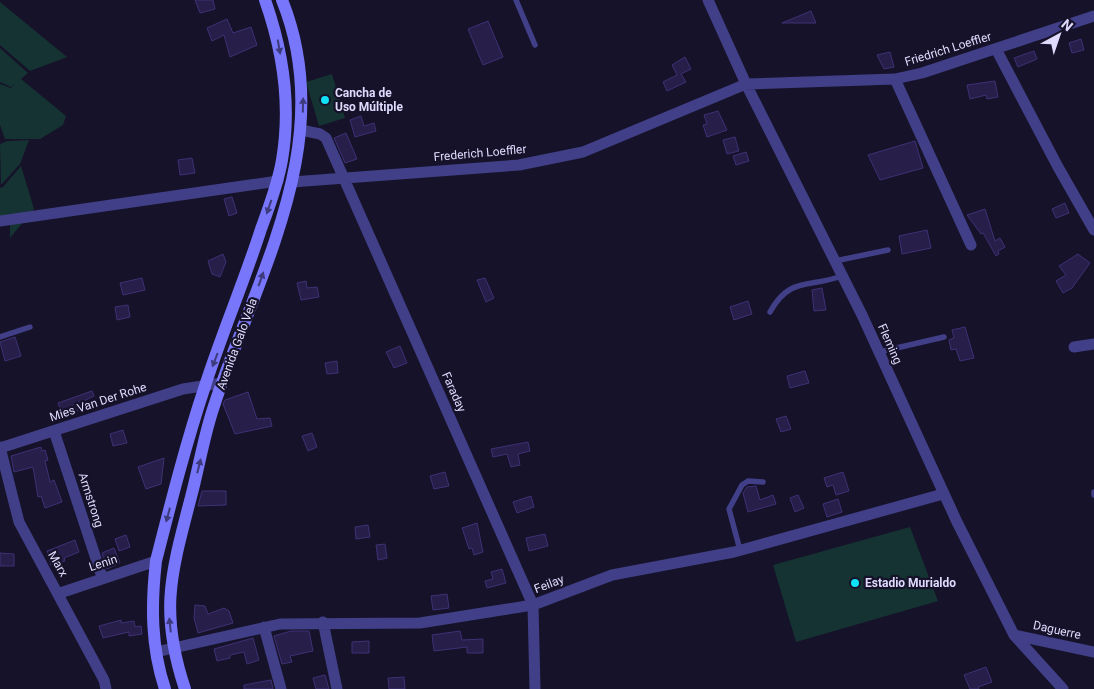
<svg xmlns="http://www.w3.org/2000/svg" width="1094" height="689" font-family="Roboto,sans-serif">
<rect width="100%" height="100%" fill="#161229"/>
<path fill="#153332" d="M0 2 67 57 30 71 0 45Z
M0 48 28 73 21 79 66 116 63 125 40 139H5L0 125V84L11 88 15 84 11 87 0 82Z
M332 74 345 118 319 126 306 82Z
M29 140 20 164 1 185 0 144 7 141Z
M21 166 34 209 10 238V220L0 221V188L3 187Z
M910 527 938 601 796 642 773 565Z"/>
<path fill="#271e4a" stroke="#3e3175" d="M195 0H213L215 9 200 13Z
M811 11 816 23H782Z
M227 19 233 33 251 27 257 45 230 57 224 35 212 41 207 28Z
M488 21 503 57 483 65 468 29Z
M1081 39 1084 50 1072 53 1069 43Z
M1034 51 1037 59 1018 67 1014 58Z
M890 52 894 67 884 69 877 55Z
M685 57 691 69 681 74 686 82 667 91 663 82 677 75 672 65Z
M995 81 998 97 987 99 986 95 970 99 967 85Z
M718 111 727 130 707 137 703 125 707 124 704 115Z
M361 116 364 126 374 123 376 131 355 137 350 120Z
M346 133 357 159 345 163 334 138Z
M735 137 739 151 727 154 723 140Z
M915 141 923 168 880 180 868 155Z
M746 152 749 161 736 165 733 156Z
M192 158 195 173 180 175 178 160Z
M232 197 237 213 229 216 224 199Z
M1065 203 1069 213 1056 218 1052 209Z
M985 209 995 241 1000 238 1005 247 998 251 999 254 996 256 983 233 981 234 967 215Z
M927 230 931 248 902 254 899 236Z
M223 254 226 262 220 277 212 274 208 261Z
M1078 254 1090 263 1072 288 1063 293 1056 281 1066 275 1059 266Z
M142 278 145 290 123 295 120 283Z
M485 278 494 298 486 302 477 280Z
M306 281 307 288 317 287 319 297 301 300 297 283Z
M822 288 826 310 814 311 812 290Z
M748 301 752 314 734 320 730 307Z
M128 305 130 317 117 320 115 307Z
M965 327 974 358 960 361 956 349 951 350 949 340 954 338 952 330Z
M15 337 21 356 5 361 0 342Z
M400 346 407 363 394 368 386 352Z
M337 361 338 373 327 374 325 363Z
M805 371 809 383 790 388 787 376Z
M92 391 94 396 78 404 80 410 63 416 58 403Z
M248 392 257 419 270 418 272 426 235 434 223 404 225 400Z
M786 416 791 429 781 432 776 419Z
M123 430 127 443 113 446 110 434Z
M312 433 317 447 308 451 302 436Z
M528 442 530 451 518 454 520 465 511 467 507 454 493 457 491 449Z
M41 447 42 451 45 450 48 460 45 461 50 482 54 480 62 502 45 508 41 496 38 497 33 467 14 472 11 456Z
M164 458 161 484 146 489 138 467Z
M445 472 449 486 434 489 430 476Z
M843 472 849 491 836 495 833 485 827 487 824 478Z
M756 486 760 500 773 495 776 504 748 512 743 493 747 487Z
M202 491H226V505L198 506Z
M798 495 804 508 795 512 790 498Z
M531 496 534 507 517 513 513 502Z
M838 499 842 512 827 517 823 504Z
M477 523 483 552 474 555 472 548 469 549 462 528Z
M368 525 370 537 356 539 355 527Z
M545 534 548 546 529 551 526 538Z
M126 535 130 547 119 551 115 539Z
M75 540 79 552 64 558 65 561 51 565 47 551Z
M385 544 387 558 378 560 376 545Z
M114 548 120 563 107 569 102 553Z
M0 553 14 554V566H0Z
M502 569 506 583 487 588 485 581 493 579 491 572Z
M447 594 449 608 433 610 431 596Z
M195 605 205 606 208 614 224 608 229 611 233 623 198 633 194 618Z
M121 620V623L134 621 135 627 141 626 142 634 129 636V632L103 638 99 626Z
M291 631H309L313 651 290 656 292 662 282 664 274 636Z
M460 631 462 640 483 639V653H467V647L434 651 432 635Z
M253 638 259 660 247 664 244 652 230 655V658L217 661 214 649Z
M369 641V653H352V642Z
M986 667 992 682 978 687 979 689H970L964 675Z
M325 675 329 689H316L313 678Z
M404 677 405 689H389L388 678Z
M271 680 273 689H244V685Z"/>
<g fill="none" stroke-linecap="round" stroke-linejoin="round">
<path stroke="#413f87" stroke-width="5.5" d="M516 0 535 45
M835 261 888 250
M770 312C790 276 809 288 842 276
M0 337 30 327
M879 352 944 337
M1094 492V495
M740 550 729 509 742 485 748 481 763 482"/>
<path stroke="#413f87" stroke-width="11" d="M708 0 746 84 862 315 957 522 1014 635 1063 689
M996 49 1058 167 1094 230
M895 79 971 245
M301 130 320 134 326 138 533 605 535 689
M292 182 519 165 583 152 746 84 895 79 922 73 1094 16
M0 221 278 181
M1074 347 1094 344
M54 431 102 577
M0 447 19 522 104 680 106 689
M0 448 183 389 222 383
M60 593 156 561
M323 622 337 689
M264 627 281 689
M1014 635 1094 652
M156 652 280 624 420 623 533 605 612 575 734 552 943 494"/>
<path stroke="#7876fa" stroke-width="12" d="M165 689C151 647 151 605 156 561 171 502 186 443 205 386 222 333 244 282 261 229 269 207 278 184 282 160 291 107 283 51 265 0
M185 689C159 611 171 574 191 497 199 467 204 435 214 406 257 274 339 141 282 0"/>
</g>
<defs><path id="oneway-solid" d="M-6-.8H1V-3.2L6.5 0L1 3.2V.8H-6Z" transform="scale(1.25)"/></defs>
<g fill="#3d3a7d">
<use href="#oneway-solid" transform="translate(279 47) rotate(80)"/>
<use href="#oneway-solid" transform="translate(303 105) rotate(-89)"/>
<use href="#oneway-solid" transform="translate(269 207) rotate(109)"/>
<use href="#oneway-solid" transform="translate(261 279) rotate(-70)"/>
<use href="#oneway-solid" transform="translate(215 360) rotate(111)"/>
<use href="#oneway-solid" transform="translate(199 466) rotate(-76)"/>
<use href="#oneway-solid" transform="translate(168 515) rotate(105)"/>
<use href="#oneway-solid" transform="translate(170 625) rotate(-96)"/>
</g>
<g fill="#0fe1f6" stroke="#161229" stroke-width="2">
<circle cx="325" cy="100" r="5"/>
<circle cx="855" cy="583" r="5"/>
</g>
<g text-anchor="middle" stroke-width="4.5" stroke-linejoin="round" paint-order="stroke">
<g font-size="12" fill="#dfdbfe" stroke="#161229">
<text transform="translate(948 49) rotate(-17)" y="4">Friedrich Loeffler</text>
<text transform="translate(480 153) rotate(-5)" y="4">Frederich Loeffler</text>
<text transform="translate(237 344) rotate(-70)" y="4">Avenida Galo Vela</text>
<text transform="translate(890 344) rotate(66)" y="4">Fleming</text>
<text transform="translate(454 392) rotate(66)" y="4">Faraday</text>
<text transform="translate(98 402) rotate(-18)" y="4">Mies Van Der Rohe</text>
<text transform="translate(91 500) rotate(72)" y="4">Armstrong</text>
<text transform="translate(103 563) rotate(-18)" y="4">Lenin</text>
<text transform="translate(58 564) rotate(60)" y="4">Marx</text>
<text transform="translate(549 584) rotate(-21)" y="4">Feilay</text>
<text transform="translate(1057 630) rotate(12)" y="4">Daguerre</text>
</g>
<g font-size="12" font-weight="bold" fill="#dfdbfe" stroke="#161229" text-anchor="start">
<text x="335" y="97">Cancha de<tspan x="335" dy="14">Uso Múltiple</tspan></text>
<text x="865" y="587">Estadio Murialdo</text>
</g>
</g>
<g transform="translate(1059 35) rotate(40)" stroke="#161229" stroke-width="4" paint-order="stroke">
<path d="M0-4L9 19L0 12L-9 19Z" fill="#dfdbfe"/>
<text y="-8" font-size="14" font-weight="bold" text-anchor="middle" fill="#dfdbfe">N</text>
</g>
</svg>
